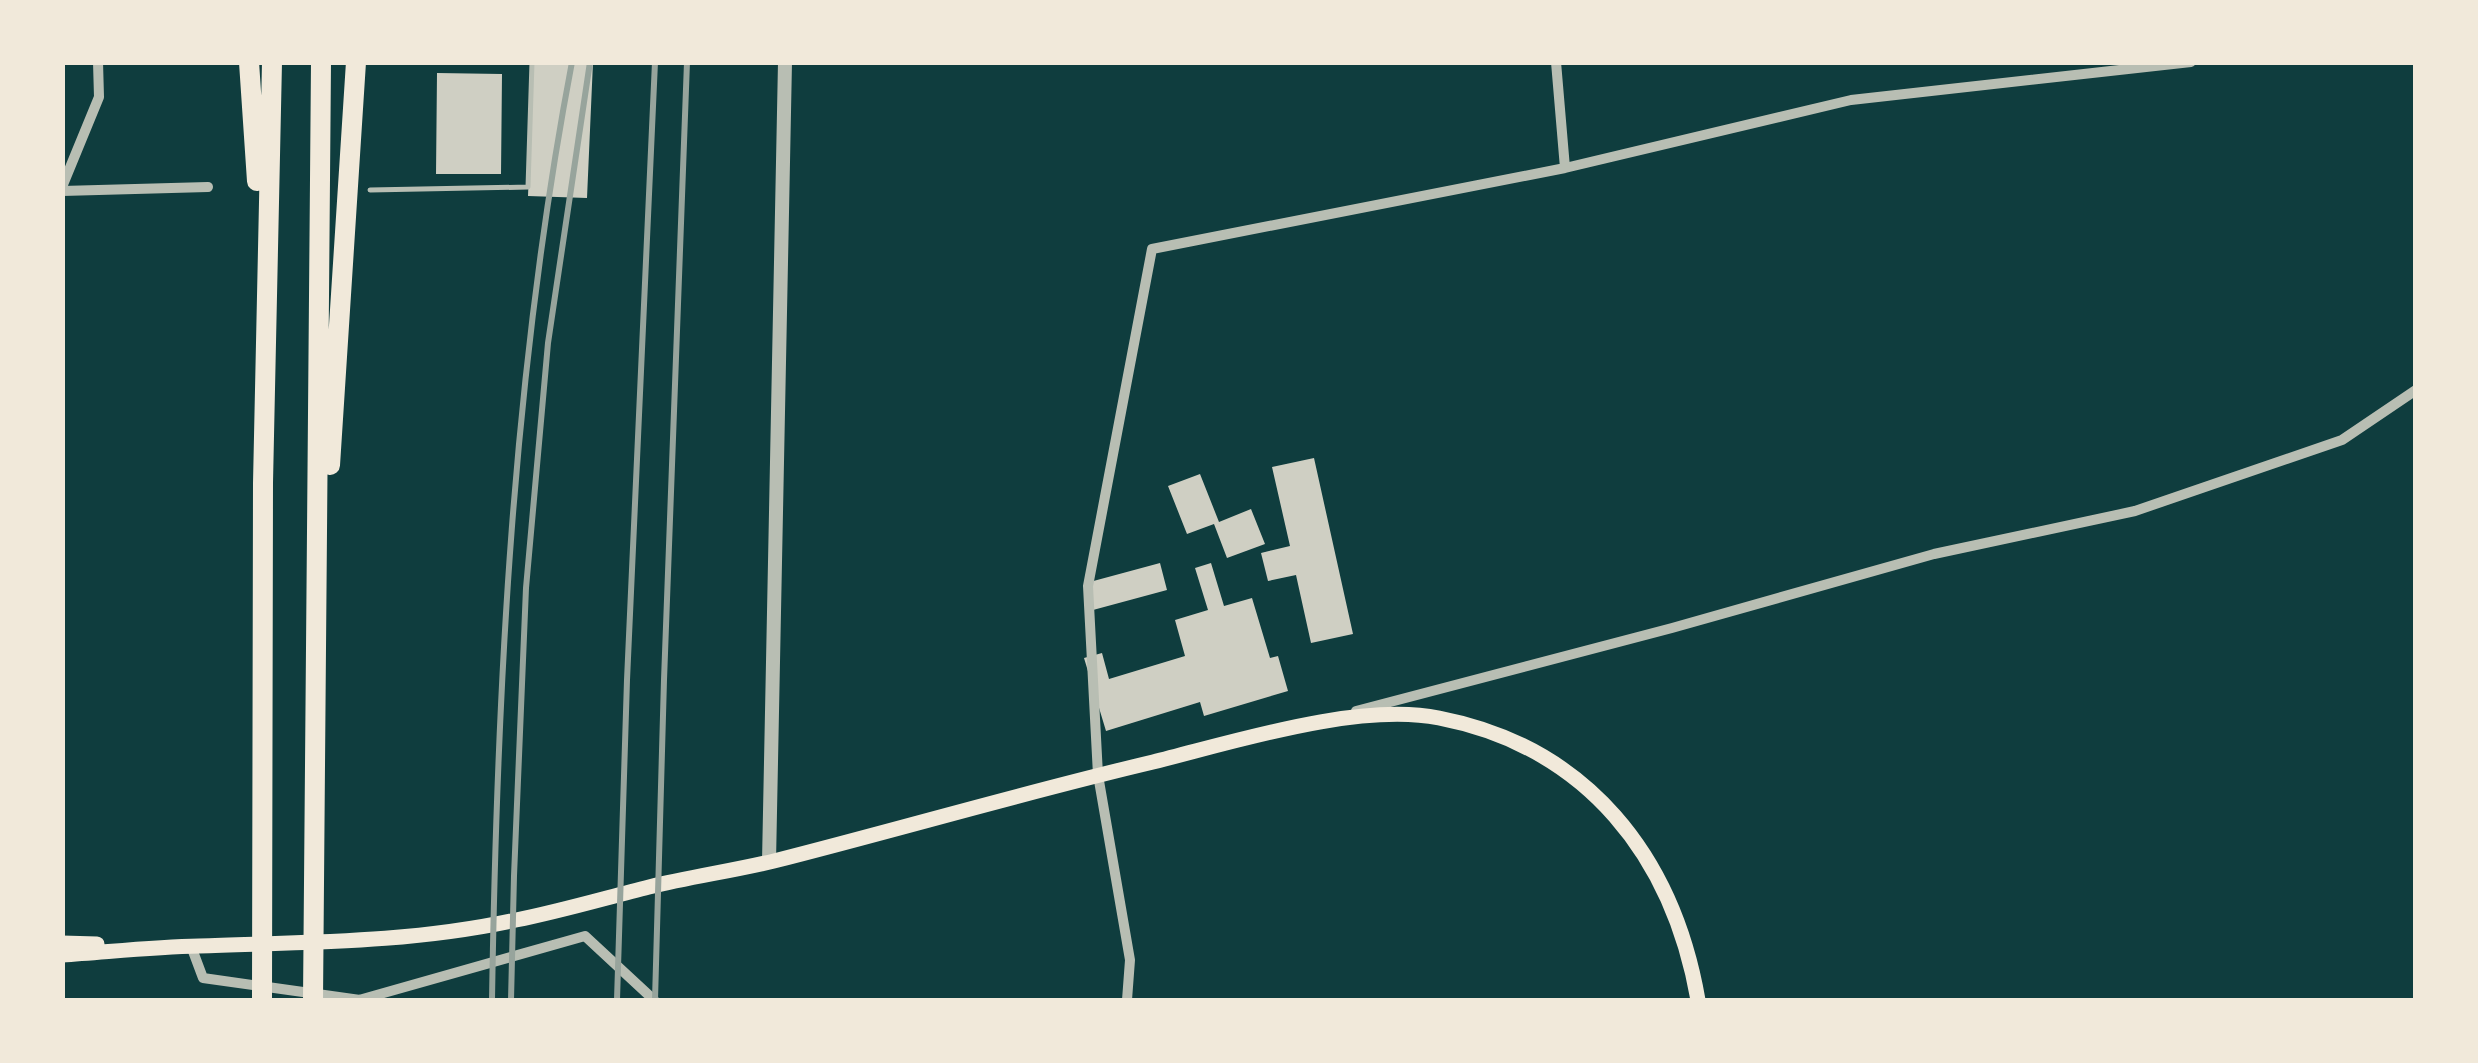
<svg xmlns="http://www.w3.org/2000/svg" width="2478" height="1063" font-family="Signika,sans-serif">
<rect width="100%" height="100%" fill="#0f3d3e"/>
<path fill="#cfcfc3" d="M533 62H593L587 198 528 196Z
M437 73 502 74 501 174H436Z
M1314 458 1353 634 1311 643 1296 575 1268 581 1261 553 1290 546 1272 467Z
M1200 474 1219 522 1251 509 1265 544 1227 558 1214 524 1187 534 1168 486Z
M1160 563 1167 590 1093 610 1086 583Z
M1211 563 1224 606 1252 598 1270 658 1278 656 1288 691 1204 716 1200 702 1106 731 1084 658 1102 653 1109 679 1185 656 1175 620 1208 610 1195 568Z"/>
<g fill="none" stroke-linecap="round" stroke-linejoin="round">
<path stroke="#b8beb3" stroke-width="5" d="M370 190 528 187 532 62"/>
<path stroke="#b8beb3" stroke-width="10" d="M1556 62 1565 168
M62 187 99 97 98 62
M62 191 208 187
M1356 711 1672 628 1934 554 2135 511 2342 440 2416 390
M191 946 203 978 360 1000
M359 1000 585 936 654 1000
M1127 1000 1130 960 1098 775 1088 586 1152 249 1565 168 1851 100 2191 62"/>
<path stroke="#b8beb3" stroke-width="14" d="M769 862 785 62"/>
<path stroke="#f1e9da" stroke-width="15" d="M62 943 97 944
M62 955C108 952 153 947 199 946 306 942 411 943 516 920 561 911 605 898 649 887 690 877 732 871 774 861 900 829 1026 792 1153 762 1234 742 1358 702 1439 718 1588 747 1673 857 1698 1000"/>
<path stroke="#f1e9da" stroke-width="20" d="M249 62 257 181
M330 465 356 62
M262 1000 263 483 272 62
M313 1000 321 62"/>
<path stroke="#97a49c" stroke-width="6" d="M492 1000C497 687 513 371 572 62
M511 1000 514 876 526 588 548 343 590 62
M617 1000 627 680 655 62
M655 1000 664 680 687 62"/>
</g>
<rect width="2478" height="1063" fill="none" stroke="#f1e9da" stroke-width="130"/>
</svg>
